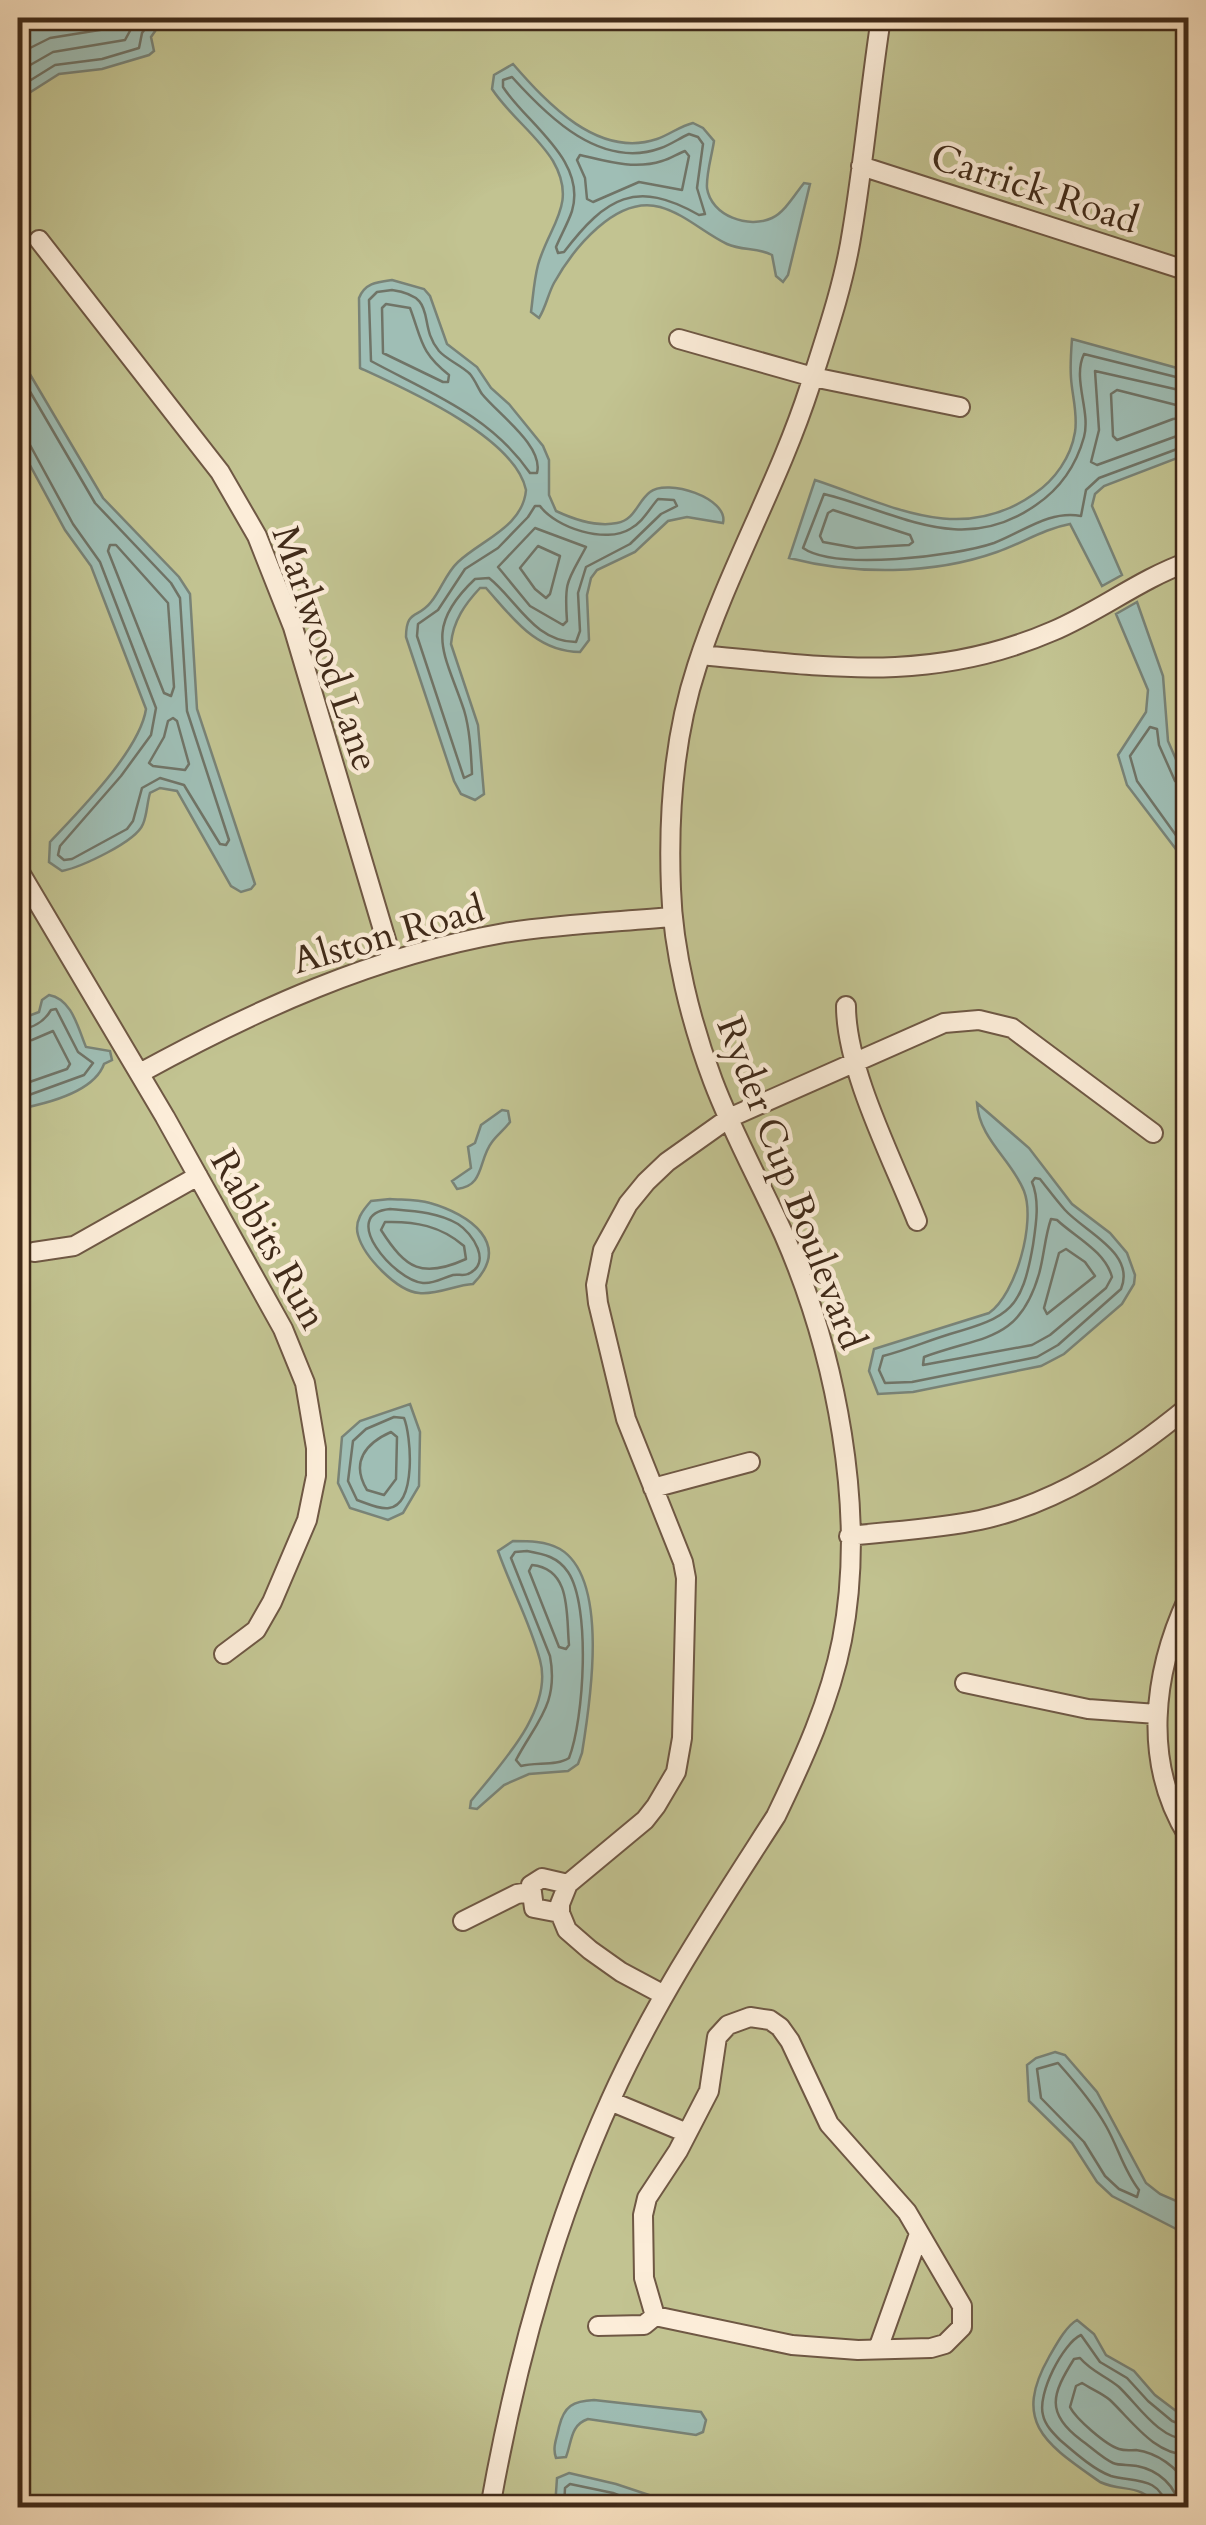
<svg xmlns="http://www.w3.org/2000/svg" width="1206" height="2525" font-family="Cardo,serif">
<rect width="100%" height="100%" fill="#fbe4c4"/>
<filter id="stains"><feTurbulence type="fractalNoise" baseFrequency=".002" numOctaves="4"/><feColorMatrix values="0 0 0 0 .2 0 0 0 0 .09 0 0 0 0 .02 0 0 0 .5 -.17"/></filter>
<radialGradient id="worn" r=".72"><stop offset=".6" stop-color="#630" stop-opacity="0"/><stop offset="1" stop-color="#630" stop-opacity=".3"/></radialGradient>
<path fill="#c2c391" stroke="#817655" stroke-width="2.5" d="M18 18H1188V2507H18Z"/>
<path fill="#9fbeb5" stroke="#798377" stroke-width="2.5" d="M18 18H172L160 24 151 37 154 51 149 55 102 69 59 74 18 100Z
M513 64C547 103 598 159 657 139 669 135 680 126 693 123L703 128 714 141C712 155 706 174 707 188 711 216 749 229 772 218 785 212 795 194 804 183L810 184 788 275 783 282 776 276 772 255C757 247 742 251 727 244 704 233 685 214 660 207 616 195 573 249 554 283 548 294 546 307 539 318L531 312C533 297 534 280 538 265 549 225 578 204 553 161 537 135 509 115 492 89L494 75Z
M392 280 424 289 430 296 447 344 477 367 491 388 509 404 543 446 549 460V495L556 511C573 519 597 527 617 523 635 520 637 502 650 492 667 478 729 498 723 523L687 517 668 521 635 552 597 570 591 578 587 595 589 640 580 652C536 652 512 617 486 588H480C465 604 453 621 451 644L478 725 484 794 475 800 461 794 454 781 406 637C406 609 418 619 431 602 441 590 446 573 458 562 481 540 523 527 526 490 515 437 406 389 360 368L359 298C365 283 377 282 392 280Z
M1072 339 1188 371V454L1104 486 1095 494 1092 506 1122 575 1102 586 1070 524C1043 529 1023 543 997 552 932 575 855 575 789 558L815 480C891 505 960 546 1034 494 1055 480 1071 457 1075 432 1078 414 1072 395 1071 378 1070 365 1071 352 1072 339Z
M18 354 103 498 179 577 190 594 197 709 255 884 251 889 241 892 231 886 177 791 160 788 150 793C147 803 147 815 143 824 136 842 81 867 62 871L49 862 50 842C80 810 140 750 146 709L91 566 65 530 18 443Z
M1137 602 1163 676 1168 741 1188 787V865L1127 785 1118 755 1146 712 1148 690 1116 614Z
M49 995C72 999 78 1028 86 1047L110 1051 112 1060 104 1064C94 1092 45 1104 18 1109V1020L39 1012 42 1000Z
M977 1103 1029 1148 1072 1204 1110 1233 1127 1253 1135 1275 1134 1284 1122 1304 1064 1354 1041 1366 913 1392 878 1394 869 1371 874 1349 989 1313C1016 1294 1036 1222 1024 1191 1012 1160 979 1139 977 1103Z
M502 1110 508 1111 510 1122C504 1130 497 1135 492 1142 478 1160 485 1186 457 1189L452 1181 471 1168 468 1147 475 1143 481 1125Z
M390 1199C403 1200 417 1199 430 1203 469 1214 513 1244 473 1284 455 1285 438 1295 419 1293 397 1291 364 1257 358 1235 354 1221 363 1210 371 1201Z
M410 1404 420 1432 419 1486 403 1513 388 1520 350 1508 338 1483 342 1437 360 1421Z
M513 1541C528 1541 546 1541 560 1549 610 1579 590 1704 582 1753L578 1764 568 1771 529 1774 504 1785 477 1809 470 1808 471 1801C499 1766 554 1710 540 1660 530 1622 511 1588 498 1551Z
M1055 2052 1065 2055 1097 2092 1146 2183 1160 2194 1188 2206V2235L1112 2196 1097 2182 1072 2143 1029 2101 1027 2065 1036 2058Z
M1077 2320 1094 2334 1106 2355 1134 2371 1155 2395 1188 2420V2507H1159C1139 2482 1124 2493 1100 2482 1048 2445 1011 2424 1049 2357 1056 2345 1066 2326 1077 2320Z
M594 2400 701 2412 706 2420 703 2432 696 2435 588 2419C570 2425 572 2442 566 2457L556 2458C552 2447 557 2438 559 2427 564 2406 573 2401 594 2400Z
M569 2473 616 2484 685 2507H555L557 2478Z"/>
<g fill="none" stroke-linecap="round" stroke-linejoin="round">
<path stroke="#707467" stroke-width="2.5" d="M18 54 50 38 112 28 119 18
M18 72 53 52 125 40 137 18
M512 77C548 117 601 170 661 148 670 145 680 138 689 134L698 137 703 144 697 188 705 214 699 215C636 179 606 197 564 252L558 253 556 247C561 235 568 223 572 211 587 160 527 124 503 87V80Z
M18 88 55 65 102 59 139 48 142 33 153 18
M685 151 689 156 682 190 639 182 593 202 587 199 585 178 577 160 580 155C606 161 634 170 662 161 670 159 677 154 685 151Z
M392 290C440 297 416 323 439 351 447 360 461 365 470 374 475 380 478 388 482 394 498 414 544 446 537 473H530C490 415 430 393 371 361L369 300 377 292Z
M386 304 410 308C422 340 420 352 449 375L448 382H443L383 353 382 308Z
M18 371 95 503 171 583 180 598 187 711 229 840 226 845 220 844 184 785 160 778 142 788 133 821 127 829 72 859 64 860 58 855 60 846 121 776 151 735 156 708 100 562 73 524 30 445 18 440
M1188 380 1084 354C1072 379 1091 411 1084 437 1076 466 1061 488 1036 505 962 557 900 513 824 494L803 548C836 571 956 556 994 543 1023 532 1049 510 1081 516L1086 490 1099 478 1188 445
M1188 392 1095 371 1099 430 1091 462 1097 465 1188 432
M1188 408 1117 390 1111 394 1113 436 1117 440 1173 419 1188 417
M658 499 674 500 677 506 661 514 630 544 586 567 578 593 580 631 576 642C534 642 517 600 489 578L475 579C422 629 445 653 464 710 470 730 471 753 472 774L464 778 417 636 418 624 438 610 465 569 498 548 528 517 535 506H540C556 528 606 544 630 529 643 522 649 509 658 499Z
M833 510 910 535 913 542 909 545 856 548 823 542 820 536 828 513Z
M535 528 586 547C568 581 564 579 567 621L563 625 530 606 498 567Z
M110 545H116L168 603 174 687 171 696 164 693 108 551Z
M538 546 560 556 550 594 546 598 535 589 520 568Z
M173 718 177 721 189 764 185 770 153 766 149 763 164 737 168 721Z
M1188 787 1175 781 1159 745 1157 729 1150 727 1130 756 1137 781 1188 852
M18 1029C32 1029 44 1022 51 1010L56 1009 78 1052 93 1063 84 1075 18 1099
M18 1042 32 1040 53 1031 70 1064 67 1069 18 1086
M1035 1178 1040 1179C1048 1189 1056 1200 1065 1210 1085 1232 1136 1253 1121 1289L1058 1345 1037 1357 912 1382 885 1383 879 1370 883 1356C906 1350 927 1341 950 1334 1010 1317 1022 1309 1033 1245 1036 1225 1040 1201 1032 1182Z
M390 1209C413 1211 437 1212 458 1224 472 1233 493 1263 468 1274 464 1276 458 1274 453 1275 442 1278 435 1284 423 1283 395 1281 337 1214 390 1209Z
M1051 1219 1057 1220C1075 1237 1105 1251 1112 1277L1106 1288 1050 1335 1032 1345 923 1365 924 1357C983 1335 1019 1343 1039 1274 1044 1256 1045 1236 1051 1219Z
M385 1222C415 1221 441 1226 464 1246L466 1259C422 1279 406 1269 381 1230Z
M1066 1249 1085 1262 1095 1276 1047 1314 1044 1308 1059 1253Z
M394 1417 404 1418C411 1435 417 1504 389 1508 380 1510 366 1503 357 1500L348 1481 353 1441 366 1429Z
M391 1432 397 1437 396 1479 384 1495 367 1490C350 1462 366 1443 391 1432Z
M527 1551C544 1554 558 1557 568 1572 591 1606 584 1720 569 1758 557 1766 536 1762 521 1766L516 1760C536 1722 559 1704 550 1656L511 1558 515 1552Z
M532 1565C572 1569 566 1615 569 1645L566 1649 559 1647 529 1571Z
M1058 2063C1076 2083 1093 2103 1106 2126 1118 2147 1124 2171 1139 2190L1137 2197 1119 2189 1105 2176 1084 2142 1041 2098 1037 2069Z
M1188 2455C1154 2454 1133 2422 1110 2400 1102 2393 1091 2389 1082 2383L1076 2386 1070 2407C1076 2419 1106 2445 1119 2449 1125 2451 1130 2450 1136 2450 1158 2453 1176 2467 1188 2485
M564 2508 565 2488 570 2484 613 2493 651 2508
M1166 2508C1162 2476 1132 2482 1111 2476 1094 2470 1074 2452 1060 2440 1053 2433 1045 2425 1043 2415 1037 2394 1063 2343 1081 2335L1100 2362 1127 2378 1148 2401 1172 2421 1188 2427
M1179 2508C1177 2486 1158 2470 1137 2466 1129 2464 1120 2466 1113 2463 1102 2458 1091 2447 1081 2440 1045 2413 1052 2394 1074 2359L1080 2358C1092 2372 1106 2376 1119 2387 1139 2406 1158 2438 1188 2440"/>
<g stroke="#6f5844" stroke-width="22">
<path id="minor" d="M861 166 1188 271
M39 240 220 472 257 536 293 627 392 960
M679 339 813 377 960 407
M701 655C829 667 931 684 1053 631 1100 611 1140 579 1188 562
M18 869 165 1117 283 1329 305 1383 316 1448V1476L307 1520 272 1602 256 1630 224 1654
M846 1006C846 1070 893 1160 917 1221
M140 1073C255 1010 373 956 504 933 559 924 616 922 672 917
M34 1252 74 1246 198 1176
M653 1488 750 1462
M849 1536C893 1531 937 1529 980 1520 1058 1503 1127 1457 1188 1407
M1188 1598C1153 1673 1142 1762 1188 1836
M965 1683 1088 1709 1157 1714
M560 1913 534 1908 531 1885 542 1878 568 1884
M463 1921 517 1894 530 1892
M664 1995 621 1972 590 1950 567 1930 560 1913V1904L568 1884 645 1820 656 1806 676 1772 682 1738 686 1578 683 1562 626 1419 598 1303 596 1285 603 1250 628 1204 646 1182 667 1162 729 1118 944 1023 979 1020 1012 1028 1153 1133
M610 2101 687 2133
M598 2326 644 2325 655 2316 792 2345 858 2350 931 2348 945 2344 962 2327V2306L907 2212 829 2124 790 2041 780 2027 770 2020 750 2017 728 2025 717 2037 709 2091 678 2151 647 2198 643 2215 644 2278 655 2316
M878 2349 919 2234
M490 2508C515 2367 552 2229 611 2099 656 1999 717 1908 776 1816 803 1760 830 1701 842 1640 867 1511 836 1354 784 1235 761 1184 733 1134 713 1081 691 1023 673 951 671 889 668 815 674 736 697 666 728 570 779 482 810 386 826 336 844 284 852 232 864 161 870 89 881 18"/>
</g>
<use href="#minor" stroke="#fcedd9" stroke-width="18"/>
</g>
<g text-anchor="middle" stroke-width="9" stroke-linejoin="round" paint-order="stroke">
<g font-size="38" fill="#402a19" stroke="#fcedd9">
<text transform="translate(1035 188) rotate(18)" y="13">Carrick Road</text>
<text transform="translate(326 648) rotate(71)" y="13">Marlwood Lane</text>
<text transform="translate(388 934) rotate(-16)" y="13">Alston Road</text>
<text transform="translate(792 1183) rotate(69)" y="13">Ryder Cup Boulevard</text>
<text transform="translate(269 1239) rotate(61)" y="13">Rabbits Run</text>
</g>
</g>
<rect width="1206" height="2525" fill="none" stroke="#fbe4c4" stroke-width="60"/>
<rect x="20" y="20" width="1166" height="2485" fill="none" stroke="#402a19" stroke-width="5"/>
<rect x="30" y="30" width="1146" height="2465" fill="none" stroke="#402a19" stroke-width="2.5"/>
<rect width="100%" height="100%" filter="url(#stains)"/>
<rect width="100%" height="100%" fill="url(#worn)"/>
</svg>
